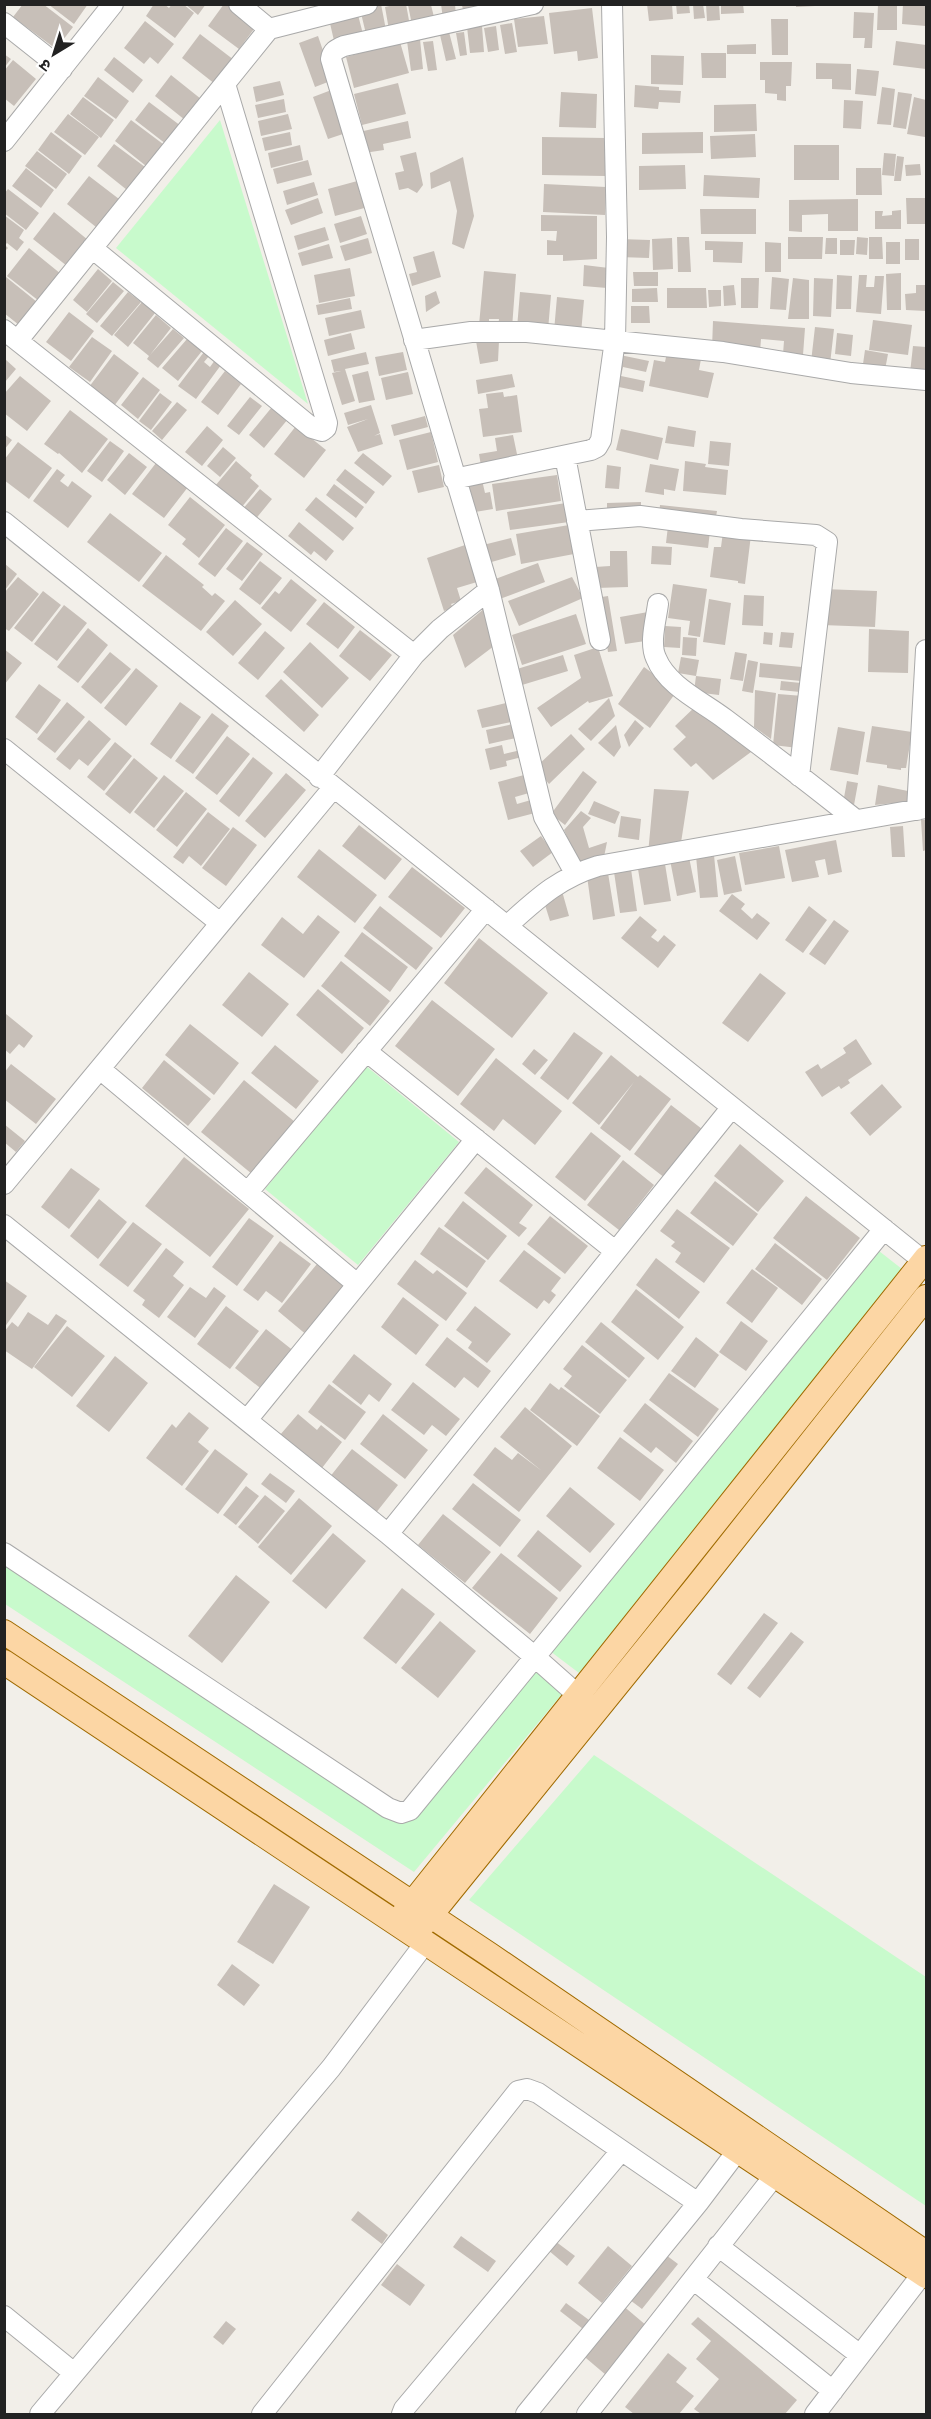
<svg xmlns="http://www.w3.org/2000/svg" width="931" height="2419" font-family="Rubik,'Noto Sans Devanagari',sans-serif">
<rect width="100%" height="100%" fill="#f2efe9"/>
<path fill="#c8facc" d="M220 120 308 404 116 248Z
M366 1066 459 1142 358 1265 265 1189Z
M879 1251 902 1269 579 1673 550 1651Z
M4 1544 415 1818 538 1667 567 1688 414 1872 5 1604Z
M594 1755 926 1977V2206L469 1900Z"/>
<path fill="#c7bfb8" d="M23 4H43L73 27 56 49 13 17Z
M48 4H88L74 24Z
M154 4H164L169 8 172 4H183L194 13 175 38 146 16Z
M185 4H206L198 15Z
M224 4H231L257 25 239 49 208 26Z
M381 4 386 30 366 34 360 9Z
M398 4H406L410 26 389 30 385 7Z
M441 4H455L456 17 443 19Z
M647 4H672L673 19 649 21Z
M676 4H689L690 13 677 14Z
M693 4H703L705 18 694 19Z
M706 4H719L720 20 707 21Z
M721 4H743L744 13 721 14Z
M796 4H815V6L796 7Z
M878 4H897V30H877Z
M903 4H926V26L902 24Z
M408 5H431L435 21 412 25Z
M462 5H485L486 11 464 15Z
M592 8 598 58 578 61 577 51 554 54 549 13Z
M357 11 364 38 335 45 329 19Z
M854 12 874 13 872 48H864L865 38H853Z
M544 16 548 44 518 47 514 19Z
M771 19H788V55H772Z
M145 21 174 44 158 64 150 57 144 64 124 48Z
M512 23 517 52 505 54 500 25Z
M482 26 484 52 470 53 467 27Z
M496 26 499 50 488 52 484 28Z
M449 32 456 59 446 61 440 35Z
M464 32 467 55 460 56 456 33Z
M200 34 234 60 215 84 182 58Z
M318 36 333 80 315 87 299 43Z
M420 39 423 69 411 71 407 41Z
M433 41 437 70 428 71 423 42Z
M896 41 926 45V69L893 65Z
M400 42 409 73 354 88 346 57Z
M756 44V54H727V45Z
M701 53H726V78H702Z
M4 54 11 59 4 68Z
M651 55 684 56 683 85 651 84Z
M114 57 143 80 133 93 104 70Z
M13 60 36 79 14 106 4 98V71Z
M760 62H792L791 86H786V101L777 100V94L765 93V80H760Z
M816 63 851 64V90L832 89V79H816Z
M857 69 879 71 876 96 855 94Z
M171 75 201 99 185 120 155 96Z
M98 77 129 101 116 119 84 96Z
M280 81 284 95 256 102 253 87Z
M398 83 406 114 362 125 354 94Z
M635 85 659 87V90L681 91 680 103 659 102 658 109 634 107Z
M882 87 895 89 891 125 877 124Z
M334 89 349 132 328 139 313 97Z
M561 92 597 94 596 128 559 127Z
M898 92 912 94 906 129 893 127Z
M83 97 114 120 101 138 70 114Z
M914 97 926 100 925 137 907 134Z
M284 99 286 112 258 118 255 105Z
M844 100 863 101 861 129 843 128Z
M149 102 181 126 166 144 135 120Z
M756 104 757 131 714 132V105Z
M68 114 99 137 85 155 54 132Z
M288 114 292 129 261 136 258 121Z
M131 120 163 144 146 166 115 141Z
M408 121 411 138 383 144 384 150 364 153 359 132Z
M51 132 82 156 69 174 38 150Z
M290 132 292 145 265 151 262 138Z
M703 132V153L642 154V133Z
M755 134 756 157 711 159 710 136Z
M542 137 606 138 605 176 542 175Z
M114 144 145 167 127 190 97 166Z
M300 145 303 160 271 168 268 153Z
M794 145H839V180H794Z
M37 151 67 174 56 189 25 166Z
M416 152 423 185 417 193 408 188 399 190 395 173 404 171 400 156Z
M884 153 896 154 894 176 882 175Z
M897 156 904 157 901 181H894Z
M463 157 474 216 464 249 452 244 457 211 450 181 431 189 430 173Z
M308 160 312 175 277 184 273 169Z
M920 164 921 175 906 176 905 165Z
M685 165 686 189 639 190V166Z
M26 168 54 190 41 208 12 186Z
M856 168H881L882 195H856Z
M704 175 760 178 759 198 703 196Z
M89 176 119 199 96 227 67 204Z
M361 180 363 189 359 190 362 200 366 199 368 207 335 216 328 189Z
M314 182 318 195 287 205 283 191Z
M544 184 606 187 605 215 543 212Z
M8 189 39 213 26 230 4 213V194Z
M318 198 323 213 291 225 285 210Z
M906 198H926V224H907Z
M858 199V231H828V214L802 215V232L789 231V200Z
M700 209H756V234H701Z
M901 210V229H875V211H883L882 216 892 215V211Z
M54 212 88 240 67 266 33 239Z
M4 215 24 230 19 238 24 242 17 251 7 243 5 245 8 248 4 252Z
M541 215 597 216V259L563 261V255H547V240L556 241 557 231H541Z
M361 216 367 234 340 243 334 224Z
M325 227 329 240 298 250 294 236Z
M677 237H689L691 272H678Z
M788 237H823L822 259H788Z
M857 237 868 238 867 255 856 254Z
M869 237H882L883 259H869Z
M368 238 372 253 345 261 340 246Z
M672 238 673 269 653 270 652 239Z
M826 238H837V254H825Z
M619 239 650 240 649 258 619 257Z
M905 239H919V260H905Z
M840 240H855L854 255H840Z
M705 241 743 242 742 263 713 262V250H705Z
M765 242 781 243V272H765Z
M886 242H900V264H886Z
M329 244 333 258 302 266 298 253Z
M29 248 61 274 39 301 7 276Z
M434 251 441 277 412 286 409 274 417 272 413 257Z
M584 265 609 268 607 288 583 286Z
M350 268 355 296 319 303 314 275Z
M98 269 112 281 87 312 73 300Z
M484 271 516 274 512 328 498 327 499 319H489V326L479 325Z
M633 272H658V286H634Z
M901 273V310H887L886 274Z
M837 275 852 276 851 309H836Z
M859 275H867L866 287H874L875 276H884L881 314 856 312Z
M6 277 37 302 19 325 4 313Z
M772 277 789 279 786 310 770 309Z
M741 278H759L758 308H741Z
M793 278 809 280V319H788Z
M814 278 833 279 831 317 813 316Z
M113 282 124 291 97 323 86 314Z
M734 285 736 305 724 306 723 286Z
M916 285H926V311L906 310 905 294 916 293Z
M657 288 658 302H632V289Z
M667 288H706L707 308H667Z
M708 290H721V306L709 307Z
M436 291 440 303 426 312 425 296Z
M128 292 141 302 112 336 100 326Z
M520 292 551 295 548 330 517 328Z
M557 297 584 300 581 333 554 331Z
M350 298 352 309 318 315 316 305Z
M142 302 155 313 128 347 114 335Z
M631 306H649L650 323H631Z
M361 310 365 328 329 336 325 318Z
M69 312 94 331 71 361 46 342Z
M156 315 171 328 150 355 173 329 184 338 158 368 147 359 149 356 133 343Z
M873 320 912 325 908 355 869 350Z
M713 321 805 328 803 355 783 354 784 341 761 339 760 352 712 348Z
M815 327 834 329 830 364 811 362Z
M351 333 355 349 328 356 324 340Z
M837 333 853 335 851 356 835 354Z
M92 337 112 351 90 382 69 367Z
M187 339 202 351 178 381 162 368Z
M476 341H499L498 361 480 364Z
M913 346 926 347V375L910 373Z
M865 350 888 354 884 375 862 371Z
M204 352 209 356 204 362 210 367 215 360 221 365 196 399 178 386Z
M366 352 369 364 345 369 355 401 342 405 332 373 341 371 334 372 331 360Z
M403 352 407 370 379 376 375 357Z
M667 352 701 359 699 370 714 373 708 398 649 386 654 360 665 362Z
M114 354 139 373 114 406 89 387Z
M620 355 649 361 646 372 623 367 621 376 645 381 643 392 614 386Z
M5 359 16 369 5 382Z
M225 371 241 384 218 415 201 402Z
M368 371 375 400 359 403 352 375Z
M408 372 413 394 386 400 381 378Z
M512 374 515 387 478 394 476 380Z
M20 376 51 401 27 431 4 413V394Z
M143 377 160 390 138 419 121 405Z
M503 392 504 397 517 395 522 432 483 437 479 409 488 408 486 394Z
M160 393 172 402 151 430 139 421Z
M250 397 262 406 239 435 227 426Z
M177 402 187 410 162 440 152 431Z
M371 405 380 433 374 436 380 434 383 444 358 452 347 427 368 419 348 425 344 413Z
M272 407 288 419 264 448 249 435Z
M70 410 108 439 82 473 59 453 58 454 44 444Z
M425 416 428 427 394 436 391 425Z
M207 426 223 440 202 466 185 452Z
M296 426 326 450 304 478 274 454Z
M668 426 696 431 694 447 665 443Z
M621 429 663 438 658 460 616 450Z
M431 432 438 462 407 470 399 440Z
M4 434 12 440 4 450Z
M513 435 518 459 481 466 479 454 497 451 495 438Z
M110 441 124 451 102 482 87 471Z
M710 441 731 443 729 466 708 464Z
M18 442 52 468 29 499 4 480V460Z
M223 447 236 458 220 477 207 466Z
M129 453 147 467 125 495 107 480Z
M363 453 392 476 383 486 354 463Z
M236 461 252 475 250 478 259 486 241 508 215 486Z
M685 461 706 464 705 467 728 470 726 495 683 491Z
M156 463 188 487 164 518 132 494Z
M650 464 679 469 675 491 664 489V495L645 492Z
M439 465 444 487 418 493 412 471Z
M607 465 621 467 619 489 605 488Z
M57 469 65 475 60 481 68 487 72 481 92 496 68 528 33 501Z
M345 469 375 492 366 504 336 480Z
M557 475 561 501 496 511 492 484Z
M482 480 485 493 490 492 493 509 469 513 463 484Z
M334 484 364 507 356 518 326 495Z
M260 489 272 499 254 521 241 511Z
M190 497 225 525 199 558 182 544 186 539 168 525Z
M316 497 354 528 343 541 305 510Z
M641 502V512L607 513V503Z
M566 503 569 522 510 530 507 512Z
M660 505 717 511 715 522 659 516Z
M110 513 162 553 139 582 87 542Z
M299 522 334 551 326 561 314 551 311 555 288 536Z
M569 525 574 554 521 564 516 534Z
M668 526 710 531 708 548 666 543Z
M226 528 243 541 215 577 198 564Z
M723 532 751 535 745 584 738 583V581L710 577 714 547H721Z
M511 538 516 555 488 563 483 545Z
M247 542 263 554 242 581 226 569Z
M465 545 477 582 457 588 461 601 451 604 453 608 444 611 427 558Z
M652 546 672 547 671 565 651 564Z
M610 551H627L628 587 596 588 595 567 610 566Z
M166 555 204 585 202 587 212 596 215 593 225 601 201 631 142 586Z
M260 561 282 578 260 605 239 589Z
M538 563 545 582 497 600 490 581Z
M5 564 17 574 5 590Z
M18 577 39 594 9 631 4 628V593Z
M572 577 583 598 519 626 508 601Z
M291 579 317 600 291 632 261 608 275 591 279 594Z
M673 584 707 589 700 637 688 635 690 621 668 618Z
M823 589 877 591 875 627 822 625Z
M43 591 61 605 32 642 14 628Z
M744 595 764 596 763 626 742 625Z
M608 596 617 651 608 652 604 627 589 599Z
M709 599 731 603 725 645 703 642Z
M235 600 262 624 233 656 206 632Z
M324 602 355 627 338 649 306 624Z
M64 605 87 623 57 661 34 644Z
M486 607 494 646 465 668 453 635Z
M648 612 652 640 625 644 620 617Z
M576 614 586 644 522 665 512 635Z
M665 626 681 627 680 648 664 647Z
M88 628 108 645 78 683 57 667Z
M869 629 909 631 908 673 868 672Z
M360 630 392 655 370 681 339 656Z
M265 631 285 648 258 680 238 663Z
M764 632 773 633 772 645 763 644Z
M781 632 794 633 792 648 779 647Z
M683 637 697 638 696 656 682 655Z
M310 642 349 678 322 708 283 672Z
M598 647 613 696 589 703 588 701 551 727 537 708 581 678 574 655Z
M4 649 22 663 4 685Z
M110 652 131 669 101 704 81 687Z
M735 652 747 654 743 681 730 679Z
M563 655 568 671 522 685 517 669Z
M681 657 699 660 696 676 678 673Z
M748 660 758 662 753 693 742 691Z
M760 663 802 667 801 681 759 677Z
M644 667 677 691 650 728 618 704Z
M136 668 158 686 126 726 104 708Z
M696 676 721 679 719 695 694 692Z
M281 679 319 715 304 732 265 696Z
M781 681 801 683 800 692 780 690Z
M39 684 61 700 37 734 15 717Z
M755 690 776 693 771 739 754 727Z
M778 694 803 696 798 748 773 745Z
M609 698 615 716 591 741 578 729Z
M67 702 85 717 55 753 37 739Z
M180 702 201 717 171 759 150 744Z
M506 703 511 722 482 728 477 710Z
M699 703 751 752 713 780 696 763 691 767 673 749 686 737 675 726Z
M212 713 229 726 193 774 175 761Z
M89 720 111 739 88 766 79 759 70 770 56 759Z
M635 720 644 728 629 747 624 735Z
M513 724 516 738 489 744 486 730Z
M616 725 621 747 614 757 598 743Z
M872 726 912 732 906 768H901V770L887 768V765L866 762Z
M838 727 865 732 858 775 830 770Z
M571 734 585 749 549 784 535 768Z
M227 736 250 754 217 795 195 778Z
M115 742 132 756 104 791 87 777Z
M502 745 504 754 521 750 522 757 506 761 507 766 490 770 485 749Z
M253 757 273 773 239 817 219 801Z
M134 758 158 778 130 814 105 794Z
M583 771 597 782 565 825 551 814Z
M286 773 306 790 265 838 245 821Z
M164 775 184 791 154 828 134 812Z
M524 775 529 793 515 797 517 804 531 800 535 813 508 820 498 782Z
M847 781 858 783 854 805 843 803Z
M878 785 913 792 914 801 875 805Z
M654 789 689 791 680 849 648 854Z
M186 792 207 809 177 847 156 830Z
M594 801 620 812 615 824 588 814Z
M581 811 591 818 583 827 589 848 607 842 603 862 580 866 564 830Z
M208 812 230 829 201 866 189 856 183 864 173 857Z
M621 816 641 819 639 840 618 837Z
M921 820H926V850L923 851Z
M359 825 402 859 385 880 342 846Z
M903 826 905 857H892L890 827Z
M233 827 257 845 226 886 202 868Z
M541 836 553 852 533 867 520 851Z
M836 840 842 872 828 875 825 859 815 861 819 877 792 882 785 850Z
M779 846 785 878 745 885 739 853Z
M319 849 377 895 355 923 297 877Z
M714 855 718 897 700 898 696 856Z
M735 856 742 891 724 895 717 860Z
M689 857 696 892 677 896 670 860Z
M665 864 671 901 644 905 638 869Z
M412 867 465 908 441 938 388 897Z
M631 869 637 911 620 913 614 872Z
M608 873 615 916 593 920 587 876Z
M562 891 569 916 550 921 545 905Z
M732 894 745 904 741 909 752 919 757 913 770 923 757 940 719 911Z
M380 906 433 948 416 970 363 928Z
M809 906 827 920 803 953 785 940Z
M318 915 340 932 304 978 261 945 282 917 303 934Z
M640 916 657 930 651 937 658 942 664 935 676 945 658 968 621 938Z
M834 920 849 931 825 965 809 954Z
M362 932 408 967 390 992 344 956Z
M479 938 548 993 512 1038 444 983Z
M341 961 390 1001 370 1026 321 986Z
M249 972 289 1004 262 1037 222 1005Z
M760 973 786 993 748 1042 722 1023Z
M318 989 364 1028 342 1054 296 1015Z
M432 1000 495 1049 458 1096 395 1046Z
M6 1014 33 1036 24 1048 19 1044 10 1054 4 1049V1017Z
M190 1024 239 1063 214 1095 165 1055Z
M574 1032 603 1053 568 1100 540 1078Z
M856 1039 872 1064 848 1080 850 1083 841 1089 839 1086 822 1097 805 1072 818 1064 821 1069 846 1053 843 1048Z
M275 1045 319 1081 296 1109 251 1073Z
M534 1049 548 1060 535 1075 522 1064Z
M611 1055 638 1077 640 1075 671 1099 630 1151 600 1128 634 1082 599 1125 572 1103Z
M496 1058 562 1111 535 1145 503 1119 494 1131 460 1104Z
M164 1060 211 1099 188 1126 142 1088Z
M11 1064 56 1099 36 1124 4 1099V1073Z
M244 1080 295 1122 252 1174 201 1132Z
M882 1084 902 1107 870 1136 850 1113Z
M671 1105 702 1129 665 1178 634 1154Z
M4 1124 25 1141 16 1152 4 1142Z
M591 1132 621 1156 585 1201 555 1177Z
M740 1144 784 1181 758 1212 714 1176Z
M184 1157 249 1209 210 1257 145 1206Z
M623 1160 654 1185 619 1230 587 1205Z
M486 1167 533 1205 519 1223 527 1228 519 1237 464 1193Z
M71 1168 100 1189 69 1229 41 1207Z
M715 1181 758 1214 733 1246 690 1213Z
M806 1196 860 1238 827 1280 773 1238Z
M99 1199 127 1222 98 1259 70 1236Z
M463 1201 507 1236 488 1260 444 1226Z
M677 1209 730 1248 704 1283 675 1262 681 1253 671 1246 675 1242 660 1231Z
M550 1216 588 1246 565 1274 527 1244Z
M249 1218 274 1236 237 1286 212 1267Z
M133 1222 162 1244 128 1287 99 1265Z
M439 1227 486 1261 467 1288 420 1254Z
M280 1241 311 1264 282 1303 266 1291 258 1301 243 1290Z
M775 1243 822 1279 802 1305 755 1269Z
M166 1248 184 1262 173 1276 184 1285 159 1318 142 1305 145 1300 133 1291Z
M524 1250 561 1278 551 1291 556 1295 549 1304 544 1300 537 1309 499 1281Z
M656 1258 700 1292 679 1319 636 1285Z
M415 1260 433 1274 437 1270 467 1293 446 1321 397 1284Z
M317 1264 347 1288 308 1336 278 1311Z
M752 1269 778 1288 752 1323 726 1303Z
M4 1280 27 1296 4 1328Z
M190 1287 206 1298 214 1287 226 1296 195 1338 167 1317Z
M636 1289 684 1327 658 1360 611 1322Z
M403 1297 439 1325 416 1355 381 1327Z
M226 1306 259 1331 230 1369 197 1344Z
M475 1306 511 1334 487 1363 468 1348 472 1342 456 1330Z
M28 1312 48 1325 56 1314 67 1321 32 1369 4 1350V1332L12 1322 18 1327Z
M741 1321 768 1341 746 1371 719 1352Z
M601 1322 645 1358 629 1378 585 1342Z
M67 1326 105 1356 72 1397 34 1367Z
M266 1329 295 1352 264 1391 235 1368Z
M447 1337 491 1371 478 1388 464 1377 455 1388 425 1365Z
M696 1337 719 1355 695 1388 671 1371Z
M582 1345 627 1380 600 1414 564 1386 572 1376 563 1369Z
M354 1354 392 1384 379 1402 369 1394 361 1405 332 1382Z
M115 1356 148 1383 109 1432 76 1406Z
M669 1373 719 1409 698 1437 649 1400Z
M413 1382 460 1419 446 1436 432 1425 424 1435 391 1410Z
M550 1383 559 1390 561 1387 600 1416 577 1446 530 1410Z
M329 1384 366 1412 345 1440 308 1412Z
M645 1403 693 1441 676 1463 656 1447 651 1453 623 1431Z
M525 1407 572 1446 519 1512 473 1475 495 1447 512 1460 518 1453 542 1471 500 1437Z
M189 1412 209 1428 198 1442 209 1451 182 1486 146 1458 172 1424 176 1428Z
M298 1414 317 1430 321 1425 342 1442 322 1468 280 1435Z
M383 1414 428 1450 405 1479 360 1444Z
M620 1437 664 1470 640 1501 597 1468Z
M215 1449 248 1474 218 1514 185 1489Z
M352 1449 398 1485 375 1514 329 1478Z
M270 1473 295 1491 286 1503 261 1484Z
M473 1483 521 1520 500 1547 452 1509Z
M246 1486 259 1496 236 1525 223 1515Z
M570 1487 615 1524 590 1553 546 1516Z
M265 1495 285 1511 258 1544 238 1527Z
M299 1498 332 1526 291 1575 258 1547Z
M443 1514 491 1552 465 1583 418 1545Z
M538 1530 582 1566 560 1592 517 1556Z
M333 1533 366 1561 326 1609 292 1581Z
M501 1553 558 1598 530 1634 472 1588Z
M236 1575 270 1602 222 1663 188 1636Z
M402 1588 435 1614 396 1664 363 1638Z
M764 1613 778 1623 731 1685 717 1674Z
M440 1621 476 1651 438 1698 401 1668Z
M791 1632 804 1642 760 1698 747 1688Z
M274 1884 310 1907 273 1964 237 1942Z
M232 1964 260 1985 244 2006 217 1985Z
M358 2211 388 2235 382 2244 351 2220Z
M461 2236 496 2261 488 2272 453 2247Z
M555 2241 575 2256 567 2266 548 2250Z
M608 2246 632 2266 602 2303 578 2283Z
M666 2255 678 2264 642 2309 630 2300Z
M397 2264 425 2285 410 2306 381 2285Z
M566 2303 589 2320 583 2329 560 2311Z
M621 2304 647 2326 606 2375 580 2353Z
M698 2317 797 2400 785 2414H701L694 2409 719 2379 696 2359 711 2341 691 2324Z
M226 2321 236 2329 223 2345 213 2337Z
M668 2353 687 2368 676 2382 694 2396 679 2414H634L625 2407Z"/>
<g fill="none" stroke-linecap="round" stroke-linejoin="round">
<g stroke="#a9a9a9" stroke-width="22">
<path id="minor" d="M533 4 344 46C337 49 332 51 331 59L489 590 544 817 575 873
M4 23 62 69
M269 29 367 4
M4 141 113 4
M92 248 312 428 322 431 326 428 327 423 225 84
M4 330 414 655
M18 340 269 29 239 4
M414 340 471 332H527L723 352 851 373 926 380
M565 456 600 640
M454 479 591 450 597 447 601 440 615 340 617 237 612 4
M577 521 640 516 741 529 816 535 827 542 799 776
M4 522 926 1263
M658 604C656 620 649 643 656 658 667 686 703 702 725 719 769 752 813 786 856 820
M4 749 220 923
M319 777 414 655 440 629 489 590
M917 810 926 650
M508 925C538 898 559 878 598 866L926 808
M366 1051 615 1251
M100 1069 357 1284
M4 1184 333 788
M248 1192 486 909
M4 1225 388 1534 535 1657 588 1704
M247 1420 476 1139
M388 1534 732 1107
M4 1553 388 1808 401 1813 410 1810 884 1229
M718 2246 860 2355
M693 2279 833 2391
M4 2316 74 2373
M40 2414 331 2068 426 1942
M262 2414 518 2091 527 2089 538 2093 698 2203
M402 2414 404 2409 621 2151
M526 2414 698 2203 738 2150
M587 2414 775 2175
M815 2414 923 2273"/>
</g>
<g stroke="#a06b00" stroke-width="26">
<path id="major" d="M4 1632 490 1955 926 2253
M4 1662 926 2276
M402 1916 926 1258
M421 1927 697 1586 926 1297"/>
</g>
<use href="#minor" stroke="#fff" stroke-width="20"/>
<use href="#major" stroke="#fcd6a4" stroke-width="24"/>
</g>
<rect width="931" height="2419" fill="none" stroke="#222222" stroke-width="12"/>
<g transform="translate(54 54) rotate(218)" stroke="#ffffff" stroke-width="4.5" paint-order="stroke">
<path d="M0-4.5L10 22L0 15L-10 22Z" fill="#222222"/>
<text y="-9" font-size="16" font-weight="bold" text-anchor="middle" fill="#222222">उ</text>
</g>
</svg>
